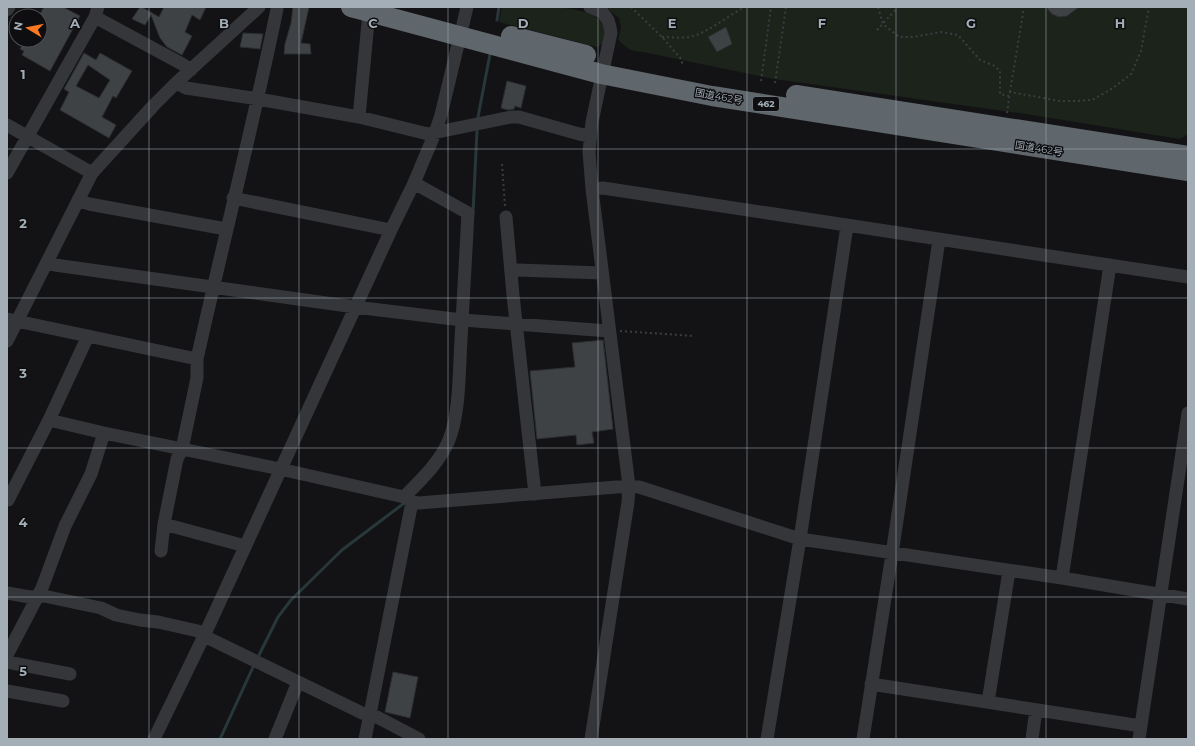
<svg xmlns="http://www.w3.org/2000/svg" width="1195" height="746" font-family="Montserrat,'Noto Sans JP',sans-serif">
<rect width="100%" height="100%" fill="#131315"/>
<path fill="#1c231b" d="M502 7C525 7 588 2 602 23 606 28 604 37 603 44L597 47 499 22Z
M604 7H1188V134L1180 139 1026 114 774 79 643 52C631 52 626 48 618 39L621 28 619 18Z"/>
<g fill="none" stroke-linecap="round" stroke-linejoin="round">
<path stroke="#28373a" stroke-width="3" d="M497 20 499 7
M478 117 490 54
M473 213 477 131
M258 657 278 617 291 600 342 550 403 504
M220 739 253 667"/>
</g>
<path fill="#3f4245" stroke="#2d2e31" fill-rule="evenodd" d="M44 7H63L80 16 50 71 22 55 24 51 20 49 25 40H40V14Z
M140 7H142L159 17 164 7H206L200 20 192 15 185 32 192 36 182 55 167 47 160 38 151 15 145 25 132 19Z
M293 7H309L301 43 310 44 311 54H284L285 44 291 23Z
M1046 7H1079L1067 16 1059 17 1052 14Z
M726 27 732 44 717 52 708 37Z
M243 33 263 34 260 49 240 47Z
M84 53 96 60 100 53 132 71 116 98 113 96 102 117 116 125 109 138 60 110 69 92 64 89ZM88 65 110 80 99 98 76 86Z
M507 81 526 86 521 108 515 106 514 109 508 110 501 108Z
M603 340 613 429 592 432 594 443 577 445 576 435 537 439 530 371 575 367 572 343Z
M393 672 418 677 410 718 385 712Z"/>
<g fill="none" stroke-linecap="round" stroke-linejoin="round">
<path stroke="#3a3e41" stroke-width="2" stroke-dasharray="2 3" stroke-linecap="butt" d="M631 7 662 37 682 60V66
M878 7 883 24 899 37H913L941 32 958 35 980 60 995 66 1000 71V94L1009 96
M877 30 898 7
M662 37C672 37 683 39 693 36 710 31 729 15 745 7
M761 81 771 7
M775 83 786 7
M1010 92 1024 7
M1007 113 1010 92 1060 101H1074L1092 100 1113 88 1131 74 1141 51 1149 7
M502 164 505 206
M620 331 694 336"/>
<path stroke="#34363a" stroke-width="13" d="M590 7 602 12 608 20 610 27 611 33 592 122 589 152 592 189 629 486 628 502 591 739
M7 10 9 7
M95 17 182 64 191 70
M463 24 467 7
M176 83 186 88 258 99 359 117 428 134 511 117H519L579 134 590 136
M359 117 369 12
M7 125 92 173
M7 173 95 17 98 7
M592 189 603 188 1188 277
M233 198 391 230
M78 200 89 204 226 229
M506 217 513 295 535 494
M47 263 55 265 355 307 462 320 609 331
M517 270 602 273
M7 319 197 359
M7 341 92 173 153 106 176 83 259 7
M49 420 104 433 280 469 404 497 412 502 419 503 629 486 639 487 800 539 1062 578 1188 599
M404 497C421 480 440 462 449 440 460 413 459 369 461 340 463 298 466 255 468 213L414 183
M7 500H8L49 420 88 336
M164 524 245 546
M161 551 164 524 177 459 182 449 197 378V359C223 242 253 126 277 9
M1062 578 1110 265
M7 593 30 597 44 596 101 608 116 615 140 620 158 622 198 631 204 636 362 713 377 717 419 739
M7 655 42 588 65 526 91 474 104 433
M7 662 70 674
M871 684 1141 726
M7 691 63 701
M988 702 1009 571
M154 739 204 636 391 230 414 183 435 133 441 115 460 36
M275 739 298 682
M365 739 412 502
M767 739 800 539 847 226
M863 739 892 554 939 240
M1032 739 1036 710
M1139 739 1188 413"/>
<path stroke="#5f666c" stroke-width="20" d="M351 7 601 74 712 96 1188 171
M511 36 586 55
M796 95 1188 156"/>
</g>
<path fill="none" stroke="#a3aeb7" stroke-width="1" stroke-opacity="0.55" d="M149 7V739M299 7V739M448 7V739M598 7V739M747 7V739M896 7V739M1046 7V739M7 149H1188M7 298H1188M7 448H1188M7 597H1188"/>
<g text-anchor="middle" stroke-width="3" stroke-linejoin="round" paint-order="stroke">
<rect fill="#0e0e10" stroke="#767e85" stroke-width="1" x="753" y="97" width="26" height="14" rx="3"/>
<g font-size="9" font-weight="bold" fill="#a3aeb7">
<text x="766" y="107">462</text>
</g>
<g font-size="10" fill="#a3aeb7" stroke="#0e0e10">
<text transform="translate(719 96) rotate(10)" y="4">国道462号</text>
<text transform="translate(1039 148) rotate(9)" y="4">国道462号</text>
</g>
</g>
<g font-size="13" text-anchor="middle" font-weight="bold" fill="#a3aeb7" stroke="#0e0e10" stroke-width="3" stroke-linejoin="round" paint-order="stroke">
<text x="75" y="28">A</text>
<text x="224" y="28">B</text>
<text x="373" y="28">C</text>
<text x="523" y="28">D</text>
<text x="672" y="28">E</text>
<text x="822" y="28">F</text>
<text x="971" y="28">G</text>
<text x="1120" y="28">H</text>
<text x="23" y="79">1</text>
<text x="23" y="228">2</text>
<text x="23" y="378">3</text>
<text x="23" y="527">4</text>
<text x="23" y="676">5</text>
</g>
<rect width="1195" height="746" fill="none" stroke="#a3aeb7" stroke-width="16"/>
<g transform="translate(28 28) rotate(280)"><circle r="19" fill="#0e0e10" stroke="#4a4e53"/>
<path d="M0-3L7 15L0 10L-7 15Z" fill="#ff7821"/>
<text y="-6" font-size="11" font-weight="bold" text-anchor="middle" fill="#a3aeb7">N</text>
</g>
</svg>
